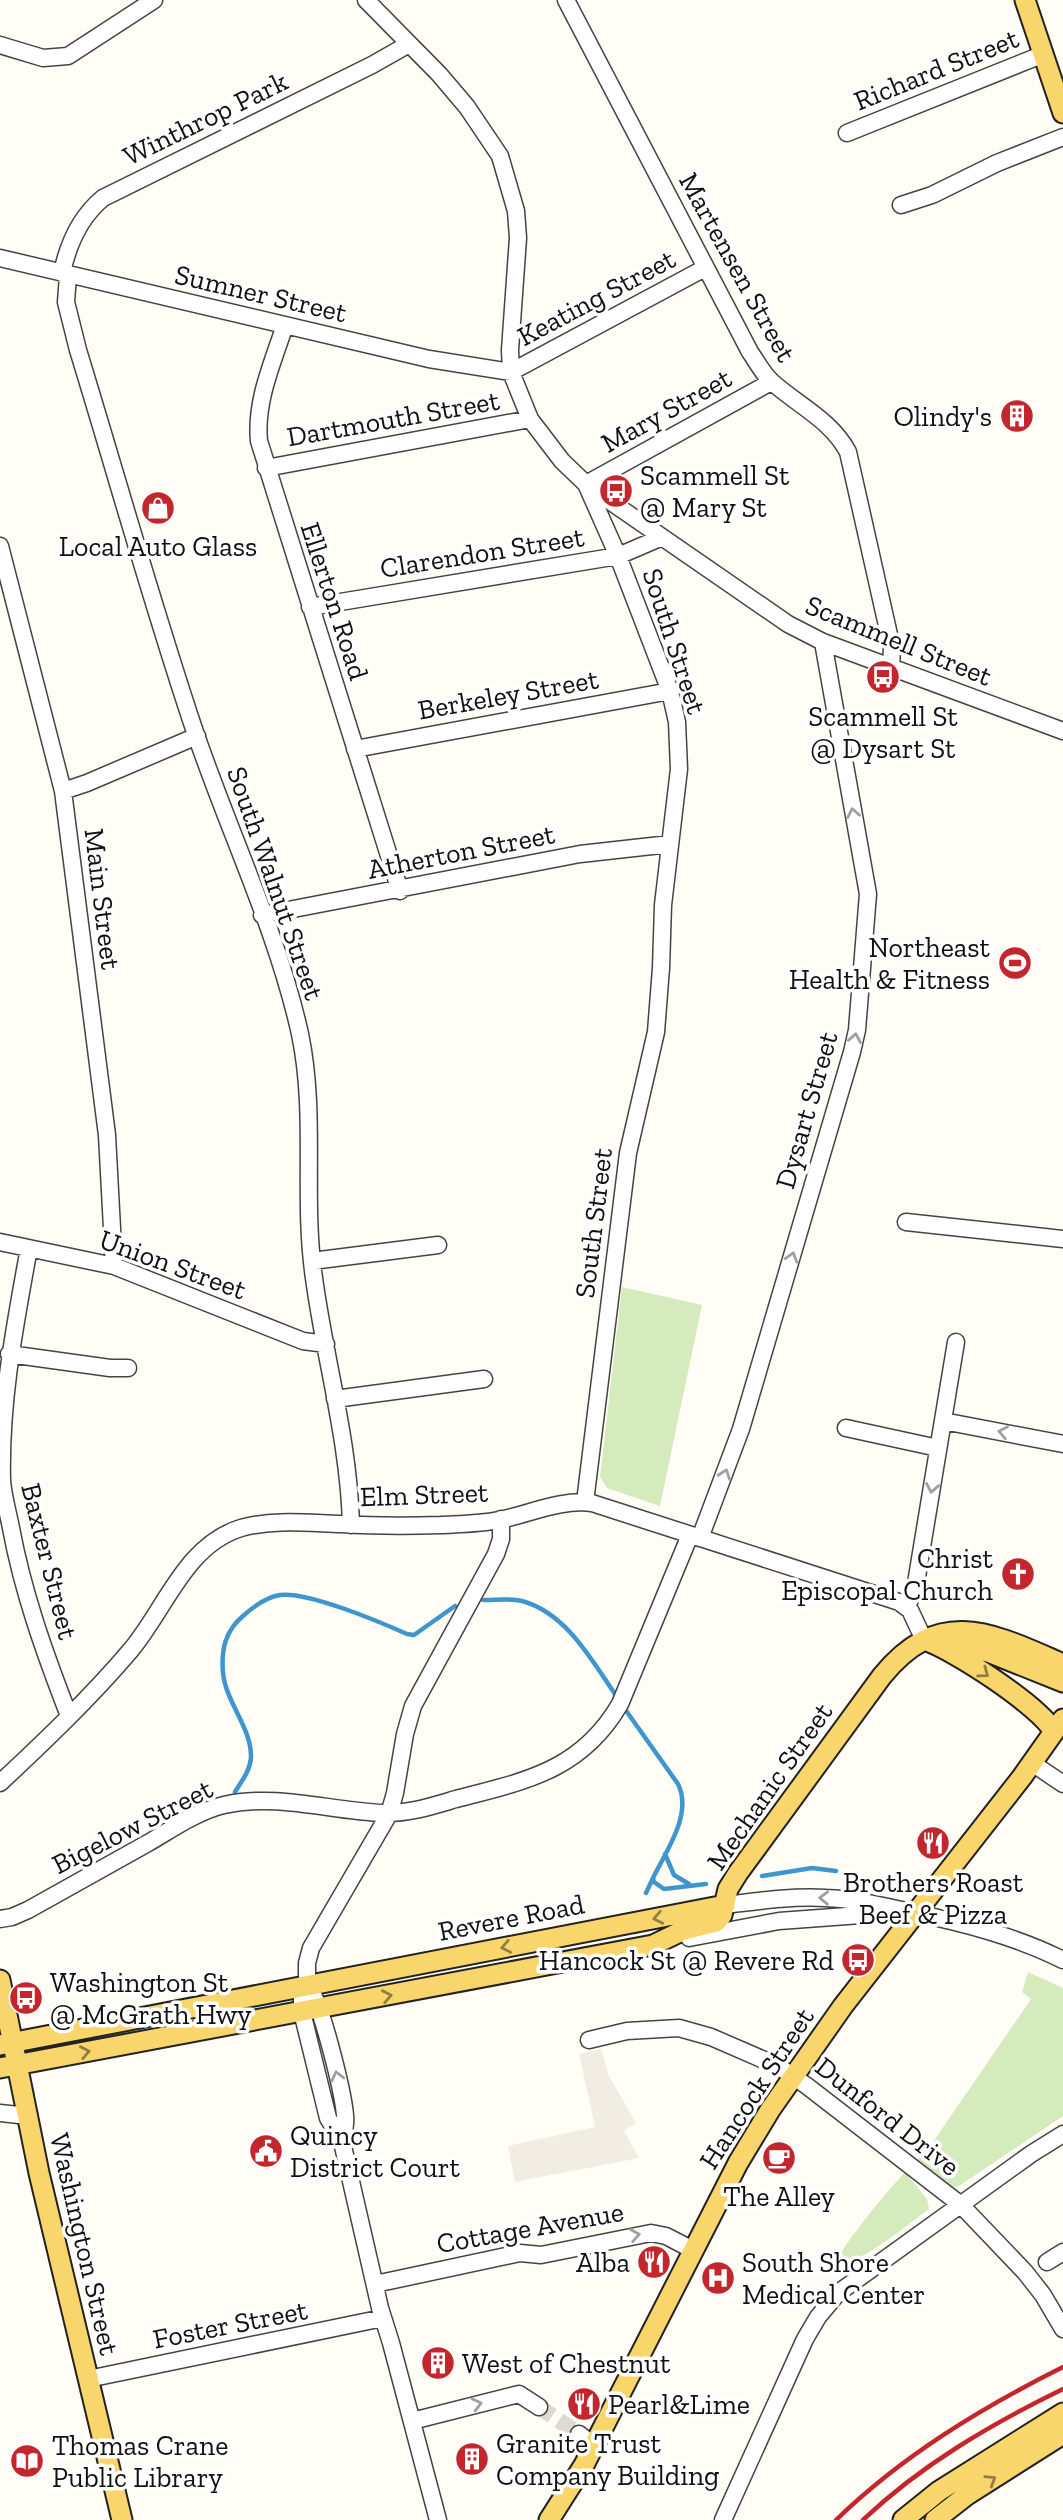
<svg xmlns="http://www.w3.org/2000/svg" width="1063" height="2520" font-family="'Zilla Slab',serif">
<rect width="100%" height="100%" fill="#fffdf5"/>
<path fill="#d5ebbd" d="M622 1287 702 1305 660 1506 607 1488 600 1477Z
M1028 1972 1063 1988V2116L959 2186 950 2187 917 2160 931 2145 1031 1999 1022 1992Z
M905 2172 927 2199 929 2209C900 2231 871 2254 837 2269L832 2267C853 2232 878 2202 905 2172Z"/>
<path fill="#f1ede2" d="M601 2049 609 2076 636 2123 624 2131 639 2158 515 2182 508 2146 595 2127 579 2054Z"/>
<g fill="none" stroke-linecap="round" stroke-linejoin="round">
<path stroke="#3f96cf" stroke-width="4.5" d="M483 1600C496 1600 510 1598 522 1601 566 1613 591 1659 615 1694
M627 1712 678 1784C693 1814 666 1851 653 1878L654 1882 664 1889 706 1884
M235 1792C241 1782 250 1771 251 1758 252 1728 226 1703 223 1673 221 1650 225 1631 243 1616 253 1607 266 1597 280 1595 307 1591 380 1622 407 1634L414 1635 455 1606
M665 1854 674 1875 689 1884
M762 1876 812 1868 836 1871
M646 1893 653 1878"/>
<path stroke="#dbdad3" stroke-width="16" stroke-dasharray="16 8" stroke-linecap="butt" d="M539 2407 579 2434"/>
<g stroke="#444" stroke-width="19">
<path id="minor" d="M366 0 439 74 467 107 500 156 516 211 518 238 510 350 511 372 530 419 562 461 586 484 618 556 670 691 677 722 679 769 663 905 661 968 656 1032 628 1153 585 1502
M566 0 750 352C757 362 763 374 772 382 799 406 831 420 848 452L892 648 891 668
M0 45 43 58 68 56 154 0
M847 133 1044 54
M901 205 932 195 997 163 1063 137
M0 258 429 359 511 372 705 268
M62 273C68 244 80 217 103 198L372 65 409 44
M68 275 66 302 78 350C116 474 151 600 192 723 226 826 277 929 300 1034 317 1115 302 1197 314 1278 325 1360 349 1441 351 1525
M285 325C273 362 255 401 259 441L400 891
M266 468 530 419
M586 484 771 382
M588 486 788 624 823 642 1063 731
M0 546 63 791 107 1135 114 1266
M310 607 618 556 660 538
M355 749 670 691
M63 791 87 783 197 736
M262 915 580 854 670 844
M906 1222 1063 1239
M0 1242 114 1266 303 1341 326 1344
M29 1248C15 1325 0 1401 2 1480 3 1496 8 1512 11 1528 23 1593 45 1654 69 1716
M312 1261 438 1245
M9 1354 110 1368H128
M335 1399 484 1379
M943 1421 1063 1444
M846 1428 938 1448
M700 1538 741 1429 852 1052 857 1030 868 894 823 642
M907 1606 915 1589 956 1342
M1032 1763 1063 1784
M0 1783C45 1741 90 1698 130 1651 165 1610 185 1545 241 1528 273 1519 307 1523 341 1524 374 1526 408 1526 441 1525 460 1524 480 1524 499 1520 530 1514 560 1499 592 1503L899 1602 910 1610 924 1640
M725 1905C758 1901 792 1896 826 1898 855 1899 883 1906 911 1912 963 1923 1015 1936 1063 1960
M0 1919 12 1917 28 1910C68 1888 108 1865 148 1843 172 1829 198 1811 224 1805 277 1793 330 1811 383 1813 408 1814 432 1806 456 1799 525 1781 581 1771 620 1704L690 1535
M689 1938 779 1921 888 1913
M307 1985C321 1999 343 2093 345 2115 346 2125 344 2133 342 2142
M589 2040 627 2031 679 2028 711 2037 778 2066 807 2086 961 2205 1025 2272 1043 2295 1063 2329
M0 2113 28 2116
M1047 2262 1063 2252
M375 2284 520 2253 541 2255 651 2233 666 2236 693 2250
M88 2379 383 2318
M412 2421 519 2394 539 2407
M579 2434 594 2446
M438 2520 391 2343 380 2308 342 2142 328 2118 302 2012V1999L307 1985V1963L311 1948 389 1814 395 1793 405 1734 413 1706 496 1554 501 1539V1519
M723 2520 805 2339 818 2317 838 2293 1031 2154 1063 2134"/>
</g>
<g stroke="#222" stroke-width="23">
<path id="major" d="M1025 0 1063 113
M924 1640C953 1649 1041 1707 1054 1732
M943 1640 988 1652 1063 1682
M0 1980 39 2173 122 2520
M0 2045 725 1905
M0 2068 653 1945 684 1930 716 1922 722 1915 728 1889 738 1873 882 1676C940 1605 992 1633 1063 1664
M549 2520 584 2465 738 2163 770 2110 843 2006 1022 1777 1063 1719
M903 2520 939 2491 1063 2413
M935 2520 967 2495 1063 2434"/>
</g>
<use href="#minor" stroke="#fff" stroke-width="16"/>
<use href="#major" stroke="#f9d66b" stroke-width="19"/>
<path stroke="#c4262e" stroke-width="4.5" d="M836 2520C902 2456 981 2408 1063 2367
M863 2520C921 2465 991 2424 1063 2389"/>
</g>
<defs><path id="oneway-chevron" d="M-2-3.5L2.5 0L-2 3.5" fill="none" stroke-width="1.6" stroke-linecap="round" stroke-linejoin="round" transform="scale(1.75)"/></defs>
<g stroke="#a0a0a0">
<use href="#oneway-chevron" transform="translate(853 813) rotate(-101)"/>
<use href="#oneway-chevron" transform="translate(855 1038) rotate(-80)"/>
<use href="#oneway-chevron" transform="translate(792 1257) rotate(-73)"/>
<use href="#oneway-chevron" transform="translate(1003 1432) rotate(-169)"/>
<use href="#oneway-chevron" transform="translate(725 1474) rotate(-70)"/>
<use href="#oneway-chevron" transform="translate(932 1488) rotate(100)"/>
<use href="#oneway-chevron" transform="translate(824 1898) rotate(-179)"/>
<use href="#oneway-chevron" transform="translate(337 2076) rotate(-104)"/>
<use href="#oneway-chevron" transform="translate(635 2235) rotate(-10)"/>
<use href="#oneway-chevron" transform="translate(477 2404) rotate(-14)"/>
</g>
<g stroke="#917d42">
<use href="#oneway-chevron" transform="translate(984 1673) rotate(36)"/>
<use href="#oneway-chevron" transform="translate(658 1918) rotate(169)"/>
<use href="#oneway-chevron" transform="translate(506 1947) rotate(169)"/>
<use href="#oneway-chevron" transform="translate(387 1996) rotate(-11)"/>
<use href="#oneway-chevron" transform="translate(85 2052) rotate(-11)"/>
<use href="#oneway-chevron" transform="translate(991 2480) rotate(-32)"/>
</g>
<defs>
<g id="building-disc" transform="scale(1.75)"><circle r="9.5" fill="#c4262e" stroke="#fff"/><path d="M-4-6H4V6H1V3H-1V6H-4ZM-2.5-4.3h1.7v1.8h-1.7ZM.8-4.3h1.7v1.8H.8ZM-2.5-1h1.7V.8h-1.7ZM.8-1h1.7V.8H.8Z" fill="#fff"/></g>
<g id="bus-disc" transform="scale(1.75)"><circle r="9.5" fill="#c4262e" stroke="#fff"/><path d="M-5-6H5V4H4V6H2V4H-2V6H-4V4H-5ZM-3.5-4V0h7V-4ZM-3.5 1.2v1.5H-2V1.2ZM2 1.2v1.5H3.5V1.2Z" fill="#fff"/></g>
<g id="shop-disc" transform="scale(1.75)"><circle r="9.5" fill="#c4262e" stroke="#fff"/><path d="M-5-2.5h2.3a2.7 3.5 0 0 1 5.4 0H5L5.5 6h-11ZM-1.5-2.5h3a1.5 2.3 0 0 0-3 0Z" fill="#fff"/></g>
<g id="stadium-disc" transform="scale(1.75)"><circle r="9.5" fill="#c4262e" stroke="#fff"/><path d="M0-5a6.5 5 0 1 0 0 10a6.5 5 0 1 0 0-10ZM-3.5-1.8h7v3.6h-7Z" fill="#fff"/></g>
<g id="church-disc" transform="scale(1.75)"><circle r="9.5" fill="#c4262e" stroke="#fff"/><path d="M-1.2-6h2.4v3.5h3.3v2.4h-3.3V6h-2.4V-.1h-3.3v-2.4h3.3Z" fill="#fff"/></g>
<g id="restaurant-disc" transform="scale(1.75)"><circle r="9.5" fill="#c4262e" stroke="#fff"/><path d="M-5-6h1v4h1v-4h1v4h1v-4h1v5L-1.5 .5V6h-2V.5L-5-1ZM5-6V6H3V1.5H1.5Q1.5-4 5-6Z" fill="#fff"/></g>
<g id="civic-disc" transform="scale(1.75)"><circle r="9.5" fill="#c4262e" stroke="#fff"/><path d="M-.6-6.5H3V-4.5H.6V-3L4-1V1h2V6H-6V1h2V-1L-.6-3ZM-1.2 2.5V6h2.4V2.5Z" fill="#fff"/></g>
<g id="cafe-disc" transform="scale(1.75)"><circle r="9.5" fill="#c4262e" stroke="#fff"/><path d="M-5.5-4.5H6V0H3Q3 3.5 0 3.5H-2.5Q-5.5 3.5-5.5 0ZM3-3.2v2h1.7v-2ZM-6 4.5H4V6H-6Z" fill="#fff"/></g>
<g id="hospital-disc" transform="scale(1.75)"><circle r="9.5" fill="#c4262e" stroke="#fff"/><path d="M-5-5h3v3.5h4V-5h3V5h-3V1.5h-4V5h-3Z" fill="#fff"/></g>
<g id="library-disc" transform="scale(1.75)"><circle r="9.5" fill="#c4262e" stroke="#fff"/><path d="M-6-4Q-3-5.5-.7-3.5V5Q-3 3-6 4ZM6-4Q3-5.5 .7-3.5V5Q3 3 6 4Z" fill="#fff"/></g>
</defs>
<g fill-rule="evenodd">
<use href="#building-disc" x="1017" y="416"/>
<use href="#bus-disc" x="616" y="491"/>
<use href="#shop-disc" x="158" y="508"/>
<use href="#bus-disc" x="883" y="677"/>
<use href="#stadium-disc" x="1015" y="963"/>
<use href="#church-disc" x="1018" y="1574"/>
<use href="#restaurant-disc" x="933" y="1843"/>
<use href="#bus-disc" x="858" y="1960"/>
<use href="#bus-disc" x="26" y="1998"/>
<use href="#civic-disc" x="266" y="2151"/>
<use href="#cafe-disc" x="779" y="2158"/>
<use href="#restaurant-disc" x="654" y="2262"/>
<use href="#hospital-disc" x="718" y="2278"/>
<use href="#building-disc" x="438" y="2363"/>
<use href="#restaurant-disc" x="584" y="2404"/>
<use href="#building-disc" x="472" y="2459"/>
<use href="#library-disc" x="27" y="2461"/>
</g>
<g text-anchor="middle" stroke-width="7" stroke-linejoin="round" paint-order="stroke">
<g font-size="28" fill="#111" stroke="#fff">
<text transform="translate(936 69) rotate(-22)" y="10">Richard Street</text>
<text transform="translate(205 118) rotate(-26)" y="10">Winthrop Park</text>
<text transform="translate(738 267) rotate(61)" y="10">Martensen Street</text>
<text transform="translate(261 293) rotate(13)" y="10">Sumner Street</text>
<text transform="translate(596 297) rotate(-28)" y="10">Keating Street</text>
<text transform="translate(666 410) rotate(-29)" y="10">Mary Street</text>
<text transform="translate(393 418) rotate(-10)" y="10">Dartmouth Street</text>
<text transform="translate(482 552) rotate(-9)" y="10">Clarendon Street</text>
<text transform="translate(335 601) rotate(72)" y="10">Ellerton Road</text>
<text transform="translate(899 640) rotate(22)" y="10">Scammell Street</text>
<text transform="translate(675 641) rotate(72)" y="10">South Street</text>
<text transform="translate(508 694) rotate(-10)" y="10">Berkeley Street</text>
<text transform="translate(461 851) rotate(-11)" y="10">Atherton Street</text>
<text transform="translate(276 883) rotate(71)" y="10">South Walnut Street</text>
<text transform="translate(103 899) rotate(83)" y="10">Main Street</text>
<text transform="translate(806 1110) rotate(-74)" y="10">Dysart Street</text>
<text transform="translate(593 1223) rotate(-83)" y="10">South Street</text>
<text transform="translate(173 1264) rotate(20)" y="10">Union Street</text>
<text transform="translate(424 1494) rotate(-2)" y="10">Elm Street</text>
<text transform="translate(50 1561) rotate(76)" y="10">Baxter Street</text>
<text transform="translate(769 1786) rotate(-55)" y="10">Mechanic Street</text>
<text transform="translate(132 1826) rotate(-27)" y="10">Bigelow Street</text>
<text transform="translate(511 1917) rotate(-11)" y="10">Revere Road</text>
<text transform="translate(756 2088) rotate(-57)" y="10">Hancock Street</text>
<text transform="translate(888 2116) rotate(38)" y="10">Dunford Drive</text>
<text transform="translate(530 2227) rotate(-10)" y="10">Cottage Avenue</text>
<text transform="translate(85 2244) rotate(77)" y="10">Washington Street</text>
<text transform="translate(230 2324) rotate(-11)" y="10">Foster Street</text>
</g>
<g font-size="28" fill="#111" stroke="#fff" text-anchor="start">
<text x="992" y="426" text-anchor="end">Olindy's</text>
<text x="640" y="485">Scammell St<tspan x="640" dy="32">@ Mary St</tspan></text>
<text x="158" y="556" text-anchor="middle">Local Auto Glass</text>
<text x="883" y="726" text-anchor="middle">Scammell St<tspan x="883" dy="32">@ Dysart St</tspan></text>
<text x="990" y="957" text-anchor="end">Northeast<tspan x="990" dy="32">Health &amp; Fitness</tspan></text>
<text x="993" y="1568" text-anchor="end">Christ<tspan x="993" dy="32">Episcopal Church</tspan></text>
<text x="933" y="1892" text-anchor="middle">Brothers Roast<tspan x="933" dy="32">Beef &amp; Pizza</tspan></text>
<text x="834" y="1970" text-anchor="end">Hancock St @ Revere Rd</text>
<text x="50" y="1992">Washington St<tspan x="50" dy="32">@ McGrath Hwy</tspan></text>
<text x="290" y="2145">Quincy<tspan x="290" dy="32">District Court</tspan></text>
<text x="779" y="2206" text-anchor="middle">The Alley</text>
<text x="630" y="2272" text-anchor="end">Alba</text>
<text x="742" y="2272">South Shore<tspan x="742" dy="32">Medical Center</tspan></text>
<text x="462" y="2373">West of Chestnut</text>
<text x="608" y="2414">Pearl&amp;Lime</text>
<text x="496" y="2453">Granite Trust<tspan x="496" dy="32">Company Building</tspan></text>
<text x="52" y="2455">Thomas Crane<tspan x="52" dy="32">Public Library</tspan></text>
</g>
</g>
</svg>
